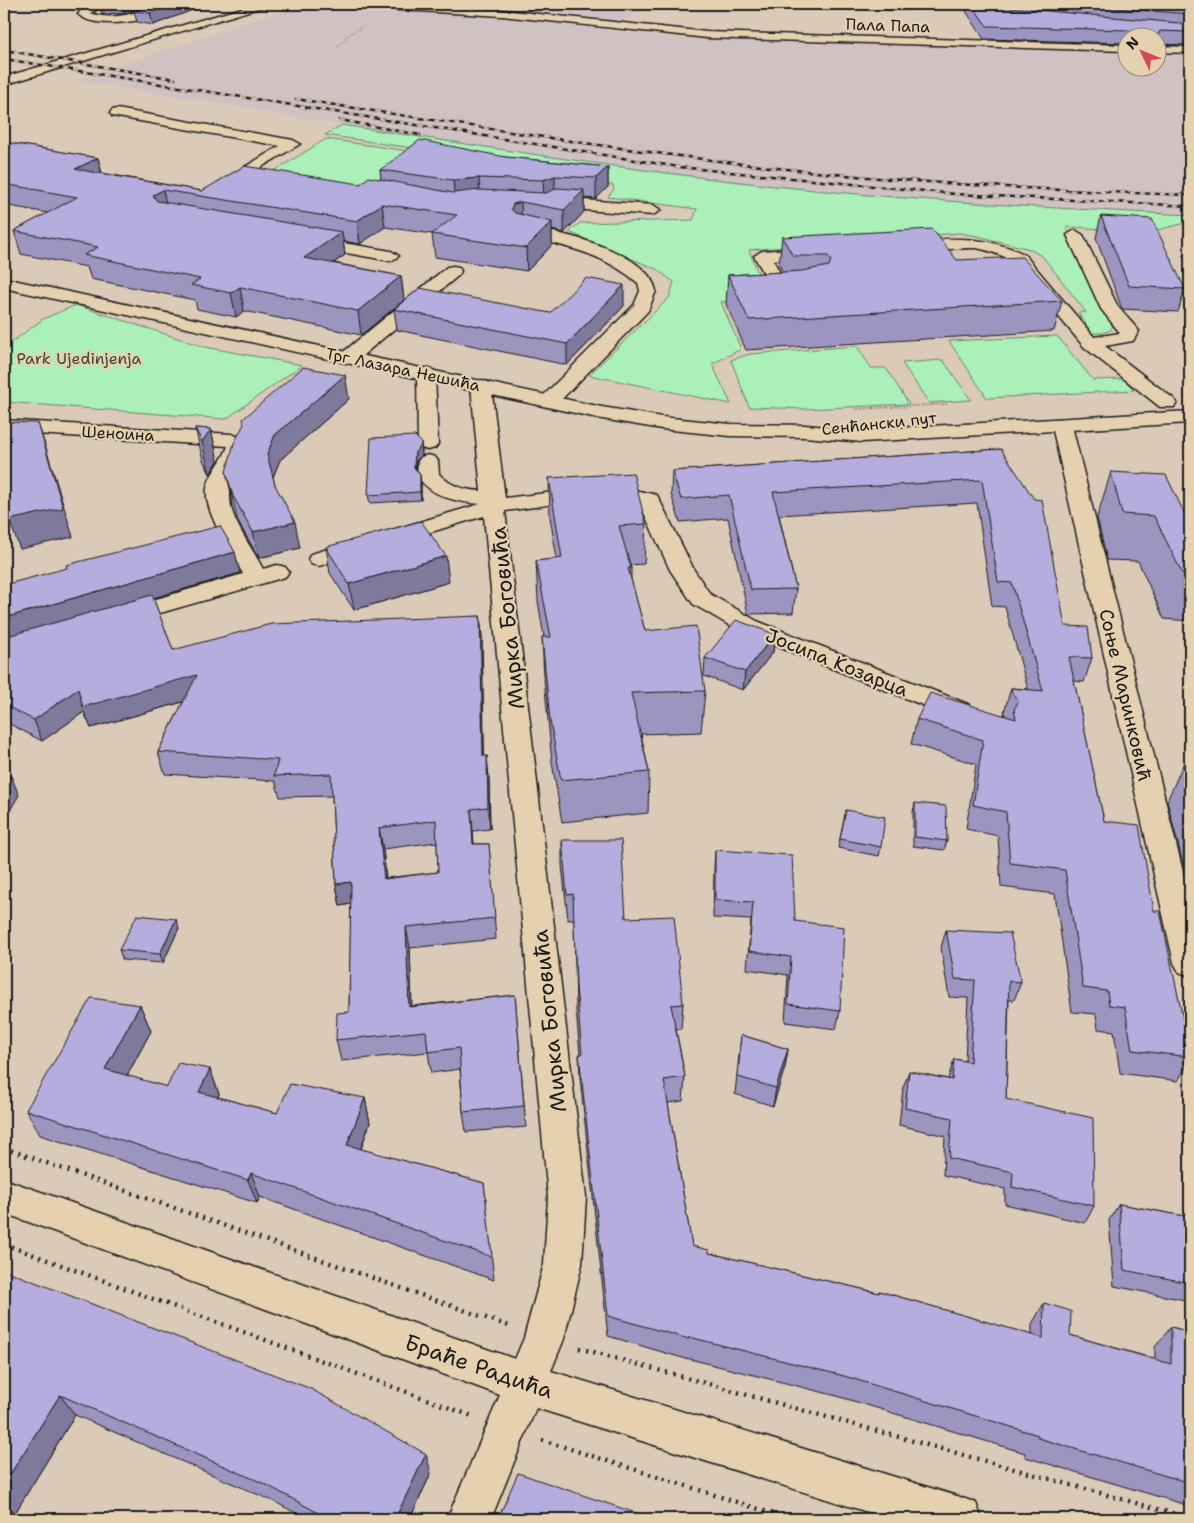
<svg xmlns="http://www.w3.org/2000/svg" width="1194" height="1523" font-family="'Shantell Sans',sans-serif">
<rect width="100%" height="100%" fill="#dbcab8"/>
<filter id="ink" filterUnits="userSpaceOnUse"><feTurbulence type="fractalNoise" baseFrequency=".02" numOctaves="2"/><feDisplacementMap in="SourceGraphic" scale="10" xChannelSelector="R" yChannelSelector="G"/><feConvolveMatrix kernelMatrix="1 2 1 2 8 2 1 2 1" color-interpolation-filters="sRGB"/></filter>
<g filter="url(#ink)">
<path fill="#d0c1c3" d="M457 4H651L619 23Z
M296 6 500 17 680 39 1126 52V68H1156L1157 53 1190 54V221L929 205 619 171 77 80Z"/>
<path fill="#abefb9" stroke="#64866a" d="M342 125C506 150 670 177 835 192 953 203 1072 209 1190 215V222L1153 231 1066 227 1114 322 1111 330 1102 333H1092L1078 313 1086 312 1043 257 1030 249 977 236 959 233 749 250 768 299 721 302 741 349 712 364 731 404 589 375 669 298 674 282 656 269 569 232 580 223 693 220 697 209 608 197 614 189 613 185 473 171 438 152 325 135Z
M326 139 429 154 361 202 253 184Z
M76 305 205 347 302 365 226 419 4 402V348L43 319Z
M1057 336 1093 380 1124 379 1134 390 987 398 949 341Z
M857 346 871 368H886L909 404 806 409 749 407 731 360 750 354Z
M943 360 971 400 929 403 902 363Z"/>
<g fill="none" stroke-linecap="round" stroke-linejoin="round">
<g stroke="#1c1c1c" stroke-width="3">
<path id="minor" d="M93 4H108L90 13C124 25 148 2 179 4 163 20 95 32 78 14L84 7Z
M346 4H400L502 10 707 32 1126 45V51L707 38 502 16 351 7Z
M870 4H929L928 6C916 9 877 12 870 4Z
M1156 46 1190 47V53L1156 52Z
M117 109 293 140 300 144 223 190 218 189 216 186 218 183 280 146 112 116 110 113 112 110Z
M555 198 653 205 661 210 653 215 558 208 548 212 543 210 540 207Z
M522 226C558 232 648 250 656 291L648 311 556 405H542L539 401 542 397 634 305 640 291 638 283C600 251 563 246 516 234L514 231 516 228Z
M1075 230 1083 235 1118 307 1139 331 1133 341 1105 346 1174 399 1177 403 1174 407H1160L1084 347 1012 260C1000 255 989 250 976 248 962 247 906 254 900 246L908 241C949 238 985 235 1024 254L1094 337 1120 333 1101 309 1067 235Z
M308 237 391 251 399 256 391 261 302 245 300 242Z
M817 247 823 249 825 252 823 255 773 260 788 287H803L805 291 803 295 777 296 754 256 762 251Z
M453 266 459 267 461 271 459 275 356 361H342L340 357 342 353 447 267Z
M426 368 433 370 435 374 438 444 435 448 428 450 421 448 418 444 417 374 419 370Z
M481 380 488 382 491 386 505 498 596 487 625 488 657 495 694 570 710 594 757 621 970 705 974 711 970 717 961 720 952 717 739 631 693 604 670 570 640 504C596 493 549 506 505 511L586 1197 582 1264 564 1339 551 1371 960 1497 976 1503 982 1519H890L536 1408 491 1519H447L500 1395 4 1213V1179L515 1359 524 1338 544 1264 548 1197 484 516 319 566 311 564 308 559 311 554 480 504C456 502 432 497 417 476L418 461 421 457 428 455 435 457 438 461 439 474C452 487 464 490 481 491L471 386 474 382Z
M4 420 231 434 245 439 248 448C213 504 235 517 263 569L277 565 285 567 289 572 285 577 129 622 120 624 111 622 108 617 111 612 243 574C232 553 203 512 207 488 210 472 223 461 228 446L4 432Z
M1062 420 1069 422 1072 426 1190 900V976L1179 972 1174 963 1052 426 1055 422Z"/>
</g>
<g stroke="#1c1c1c" stroke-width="3">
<path id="major" d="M256 4H272L4 85V77Z
M4 278 602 407 662 417 730 424 805 425 862 430 1190 411V423L862 442 805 437 730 436 662 429 602 419 4 288Z"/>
</g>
<path stroke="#1c1c1c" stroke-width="1" stroke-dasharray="0.5 2" stroke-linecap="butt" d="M303 5 330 7
M287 6 303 5
M338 47 348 35 362 27"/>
<path stroke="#1c1c1c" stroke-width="2" stroke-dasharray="0.5 2" stroke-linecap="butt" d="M856 409 948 404"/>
<path stroke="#1c1c1c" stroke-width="4.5" stroke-dasharray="2 5.5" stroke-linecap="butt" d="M4 1148 509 1326
M4 1244 472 1416
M579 1348 1190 1518
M542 1440 790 1519"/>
<use href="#minor" fill="#e5d1af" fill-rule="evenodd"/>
<use href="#major" fill="#e5d1af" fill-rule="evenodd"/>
<g stroke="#1c1c1c" stroke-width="2.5">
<path id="rail" d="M4 50 175 79
M4 59 679 167 955 194 1190 206
M296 99C466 125 636 153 806 171 934 185 1062 191 1190 195
M340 120 420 135"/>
</g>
<use href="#rail" stroke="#e5d1af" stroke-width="2" stroke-dasharray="5" stroke-linecap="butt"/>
</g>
<path fill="#9c95bf" stroke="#1c1c1c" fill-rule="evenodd" d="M99 4H208L153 25 137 22 134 11 146 7 125 13 102 14Z
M967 4H1190V45L1156 44V38H1126V44V43L984 39 966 11Z
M4 142 98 158 102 173 202 191 360 184 381 179 380 170 505 157 608 167V187L596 199 584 198V212L564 233 552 230V245L527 271 435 257 432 234 385 227 360 244 343 241 345 255 334 263 401 276 404 300 361 335 244 311 236 317 197 309 195 300 91 279 87 267 21 254 14 231 48 213 4 205Z
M1101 216 1185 289 1178 312 1122 309 1096 238Z
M782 237 957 260 1062 301 1054 331 746 350 726 304 728 275 783 272 779 265Z
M624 306 567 365 397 330 394 309 550 313Z
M349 399 280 460 273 477 275 485 300 548 259 558 238 522 226 472Z
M195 428 211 429 218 461 210 474 203 460Z
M421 442 422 455 416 461V469L420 475 421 484V500L370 503 368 495Z
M1001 449 1065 626 1092 658 1084 682 1074 681 1104 821 1154 911 1190 1052V1059L1178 1081 1120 1073 1114 1031 1098 1029 1096 1014 1072 1012 1055 894 1001 887 998 836 966 829 976 764 911 744 917 719 1005 715 1004 712 1011 688 1028 689 1005 607 992 606 977 503 779 515 796 589 793 613 748 614 728 518 680 522 671 494 672 471Z
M1111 472 1190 525V621L1164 619 1138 561 1107 560 1097 517Z
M549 478 646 524 644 564 630 565 631 568V579L645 631 705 691 701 732 641 734 649 772 648 813 562 822 552 762 544 678 542 637H544L538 601 536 561 557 559 550 517Z
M326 547 449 582 354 610 330 573Z
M240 573 153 598 173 650 480 616 482 637 484 756 489 777 490 829 473 831 474 844H489L496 939 410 948 412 1006 515 995 526 1127 466 1132 463 1112 460 1069 431 1073 428 1052 341 1061 336 1040 349 1012 351 904 340 906 336 884 332 796 280 797 275 781 165 774 158 752 183 702 91 728 84 712 42 741 4 721V585ZM437 842 438 872 386 878 383 849Z
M775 634 773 652 743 690 704 676 705 658Z
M1190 695V724L1185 706Z
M1185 760 1190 761V868L1184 867 1167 801Z
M915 803 947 841 944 850 913 846V812Z
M846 810 881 847 879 856 838 848Z
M562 840 626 918 683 1004 681 1029H676L685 1077 683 1101 668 1103 692 1246 709 1253 879 1293V1291L1032 1335V1324L1044 1303 1070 1335 1155 1359V1347L1171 1327 1190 1332V1506L1025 1457V1453L837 1396 686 1358V1359L608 1336 580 1078 579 1055 580 1054 576 1010 574 919 568 920 562 865Z
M715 850 795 921 840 1011 836 1029 785 1022 788 975 747 969 751 920 713 918 714 869Z
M179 928 163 963 123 960 119 950Z
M946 930 1021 982 1014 1000H1009L1006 1099 1094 1206 1085 1223 1005 1204V1189L943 1175 945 1136 899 1125 903 1088 909 1071 948 1079 954 1059 965 1061 968 998 949 997 941 948Z
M140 1005 151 1031 127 1076 167 1087 210 1069 219 1094 218 1097 277 1113 365 1098 370 1123 361 1149 484 1183 494 1280 260 1197 257 1203 40 1135 26 1110Z
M741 1035 788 1049 785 1067 773 1106 735 1094Z
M1119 1204 1190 1217V1301L1114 1286 1109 1220Z
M4 1270 431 1473 410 1519H307L275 1502 75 1415 15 1513 4 1508Z"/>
<path fill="#7f799b" stroke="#1c1c1c" d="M122 4H166H156L125 13Z
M176 4H208L153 25 150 13Z
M991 4H997L996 10Z
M98 158 103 180 75 169Z
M608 167V187L596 199V178Z
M555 176V196L544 201 543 180Z
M479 178 480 198 455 201 453 180Z
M163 190 168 212 159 218 153 195Z
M584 190V212L564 233V210Z
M521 202 522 224 511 209 513 204Z
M382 204 385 227 360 244 357 221Z
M552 222V245L527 271 526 248Z
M342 232 345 255 308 281 304 258Z
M401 276 404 300 361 335 358 311Z
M624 285V306L567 365V344Z
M240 287 244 311 236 317 231 293Z
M345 375 349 399 280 460 272 479 267 454 275 435Z
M38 423 47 451 73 537 20 549 9 520Z
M211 429 218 461 210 474 202 442Z
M421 442 422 455 416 461 415 476 414 467 415 452Z
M420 475 421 484V500L420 492Z
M295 522 300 548 259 558 253 532Z
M235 552 240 573 4 641V618Z
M446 556 449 582 354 610 349 584Z
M480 616 482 637 485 778 483 756Z
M775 634 773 652 743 690 745 672Z
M197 675 203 696 91 728 84 712 42 741 34 720 78 689Z
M487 756 489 777 490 829 488 807Z
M11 776 19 795 4 821V788Z
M471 809 473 831 475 866 473 844Z
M379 828 383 849 388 900 384 879Z
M351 882 355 903 340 906 336 884Z
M176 919 179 928 163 963 160 954Z
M406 927 410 948 412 1028 409 1007Z
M140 1005 151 1031 117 1094 105 1069Z
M788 1049 785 1067 773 1106 776 1088Z
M210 1069 219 1094 209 1116 199 1092Z
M365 1098 370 1123 353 1169 347 1145Z
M251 1173 260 1197 257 1203 248 1180Z
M60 1395 75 1415 15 1513 4 1502V1484Z
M426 1454 431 1473 410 1519H395Z"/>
<path fill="#b5adde" stroke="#1c1c1c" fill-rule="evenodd" d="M158 4H176L150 13 134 11Z
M971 4H992L993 6 1190 24V32L1160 31 1158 35 1131 34 1129 30 987 26Z
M1064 4H1190V14Z
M420 140 505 157 608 167 596 178 555 176 543 180 479 178 453 180 380 170Z
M4 142 98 158 75 169 202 191 244 166 360 184 369 177 453 193 479 190 546 193 558 188 584 190 564 210 521 202 513 204 511 209 515 213 552 222 526 248 432 234 457 215 382 204 357 221 163 190 153 195 157 201 342 232 304 258 401 276 358 311 240 287 231 293 191 285 200 279 84 255 98 247 14 231 77 197 4 184Z
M1101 216 1152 219 1185 289 1129 286Z
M932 229 957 260 1022 257 1062 301 749 320 728 275 802 271 829 266 831 260 828 256H793L782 237Z
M586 278 624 285 567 344 394 309 420 288 550 313Z
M303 367 345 375 275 435 267 454 275 485 295 522 253 532 233 496 226 472 234 443 244 424 243 419Z
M4 422 38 423 63 508 9 520 4 498Z
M195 428 211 429 202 442Z
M415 436 421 442V446L415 452 414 467 420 475V492L368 495 371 438Z
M1001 449 1034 499 1042 500 1065 626 1088 627 1092 658 1069 657 1104 821 1139 825 1154 911H1160L1190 1052V1057L1132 1050 1125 1007 1109 1005 1107 991 1083 988 1065 870 1010 863 1006 812 973 805 983 740 917 719 930 693 1016 719 1014 709 1019 701 1012 693 1011 688 1043 691 1012 583 998 582 982 480 773 492 796 589 751 590 729 495 681 499 672 471Z
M1111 472 1166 475 1190 525V573H1182L1154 516 1122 514Z
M633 473 646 524 619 526 631 568H628L645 631 696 626 705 691 631 693 649 772 561 780 550 721 542 637H551L536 561 562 558 549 478Z
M421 521 446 556 349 584 326 547Z
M220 526 235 552 4 618V585L67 568 66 565Z
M152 595 173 650 271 624 480 616 483 756H487L488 807 471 809 473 844H489L495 918 406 927 409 1007 515 995 524 1106 463 1112 459 1048 428 1052 426 1031 336 1040 337 1013 349 1012 351 882 336 884 331 774 274 776 278 760 158 752 197 675 83 707 78 689 34 720 4 705V637ZM436 820 438 872 384 879 379 828Z
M736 620 775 634 745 672 705 658Z
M1185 760 1190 761V779Z
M4 776H11L4 788Z
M915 803 946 806 947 841 915 837Z
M846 810 885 817 881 847 840 839Z
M562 840H621L626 918 674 916 683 1004 671 1005 685 1077 664 1080 692 1246 709 1250V1253L879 1293V1291L1043 1338 1044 1303 1071 1311 1070 1335 1171 1364V1327L1190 1332V1483L1038 1438V1435L844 1376 689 1337V1339L608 1316 579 1055 582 1054 576 986 573 894 567 895Z
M715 850 792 855 795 921 844 927 840 1011 788 1004 791 957 749 951 753 902 715 900Z
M137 915 176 919 160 954 119 950Z
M946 930 1010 933 1021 982 1009 981 1006 1099 1093 1118 1094 1206 1012 1187 1013 1172 949 1158 952 1118 905 1108 909 1071 952 1080 954 1059 970 1062 975 980 955 979Z
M91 998 140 1005 105 1069 167 1087 178 1063 210 1069 199 1092 277 1113 290 1084 365 1098 347 1145 484 1183 492 1257 251 1173 248 1180 26 1110Z
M741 1035 788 1049 776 1088 738 1077Z
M1119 1204 1190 1217V1283L1124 1270Z
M4 1270 311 1389 426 1454 395 1519H322L324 1516 265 1484 60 1395 4 1484Z
M518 1473 653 1519H498Z"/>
</g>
<g text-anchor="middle" stroke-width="4.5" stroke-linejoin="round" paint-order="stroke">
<g font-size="16" fill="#1c1c1c" stroke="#e5d1af">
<text transform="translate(888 25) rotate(2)" y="6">Пала Папа</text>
<text transform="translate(403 369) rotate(12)" y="6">Трг Лазара Нешића</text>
<text transform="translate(879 423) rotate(-6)" y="6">Сенћански пут</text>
<text transform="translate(118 433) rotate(3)" y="6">Шеноина</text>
</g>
<g font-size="16" fill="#39463b" stroke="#e5d1af">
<text x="79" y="364">Park Ujedinjenja</text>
</g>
<g font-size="19" fill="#1c1c1c" stroke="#e5d1af">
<text transform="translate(837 662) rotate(22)" y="7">Јосипа Козарца</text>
<text transform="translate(1126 695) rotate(77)" y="7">Соње Маринковић</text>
</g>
<g font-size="22" fill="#1c1c1c" stroke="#e5d1af">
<text transform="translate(507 618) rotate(-96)" y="8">Мирка Боговића</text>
<text transform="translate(549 1021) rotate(-96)" y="8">Мирка Боговића</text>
<text transform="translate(479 1366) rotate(19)" y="8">Браће Радића</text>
</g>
</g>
<rect width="1194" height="1523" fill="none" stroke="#e5d1af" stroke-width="20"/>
<rect x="10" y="10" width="1174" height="1503" fill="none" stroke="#1c1c1c" stroke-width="2" filter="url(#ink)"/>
<g transform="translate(1142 52) rotate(313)"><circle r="24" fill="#e5d1af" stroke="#958974"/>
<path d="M0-4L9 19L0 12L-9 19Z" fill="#d1495b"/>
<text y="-8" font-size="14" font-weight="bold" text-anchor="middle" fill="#1c1c1c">N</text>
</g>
</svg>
